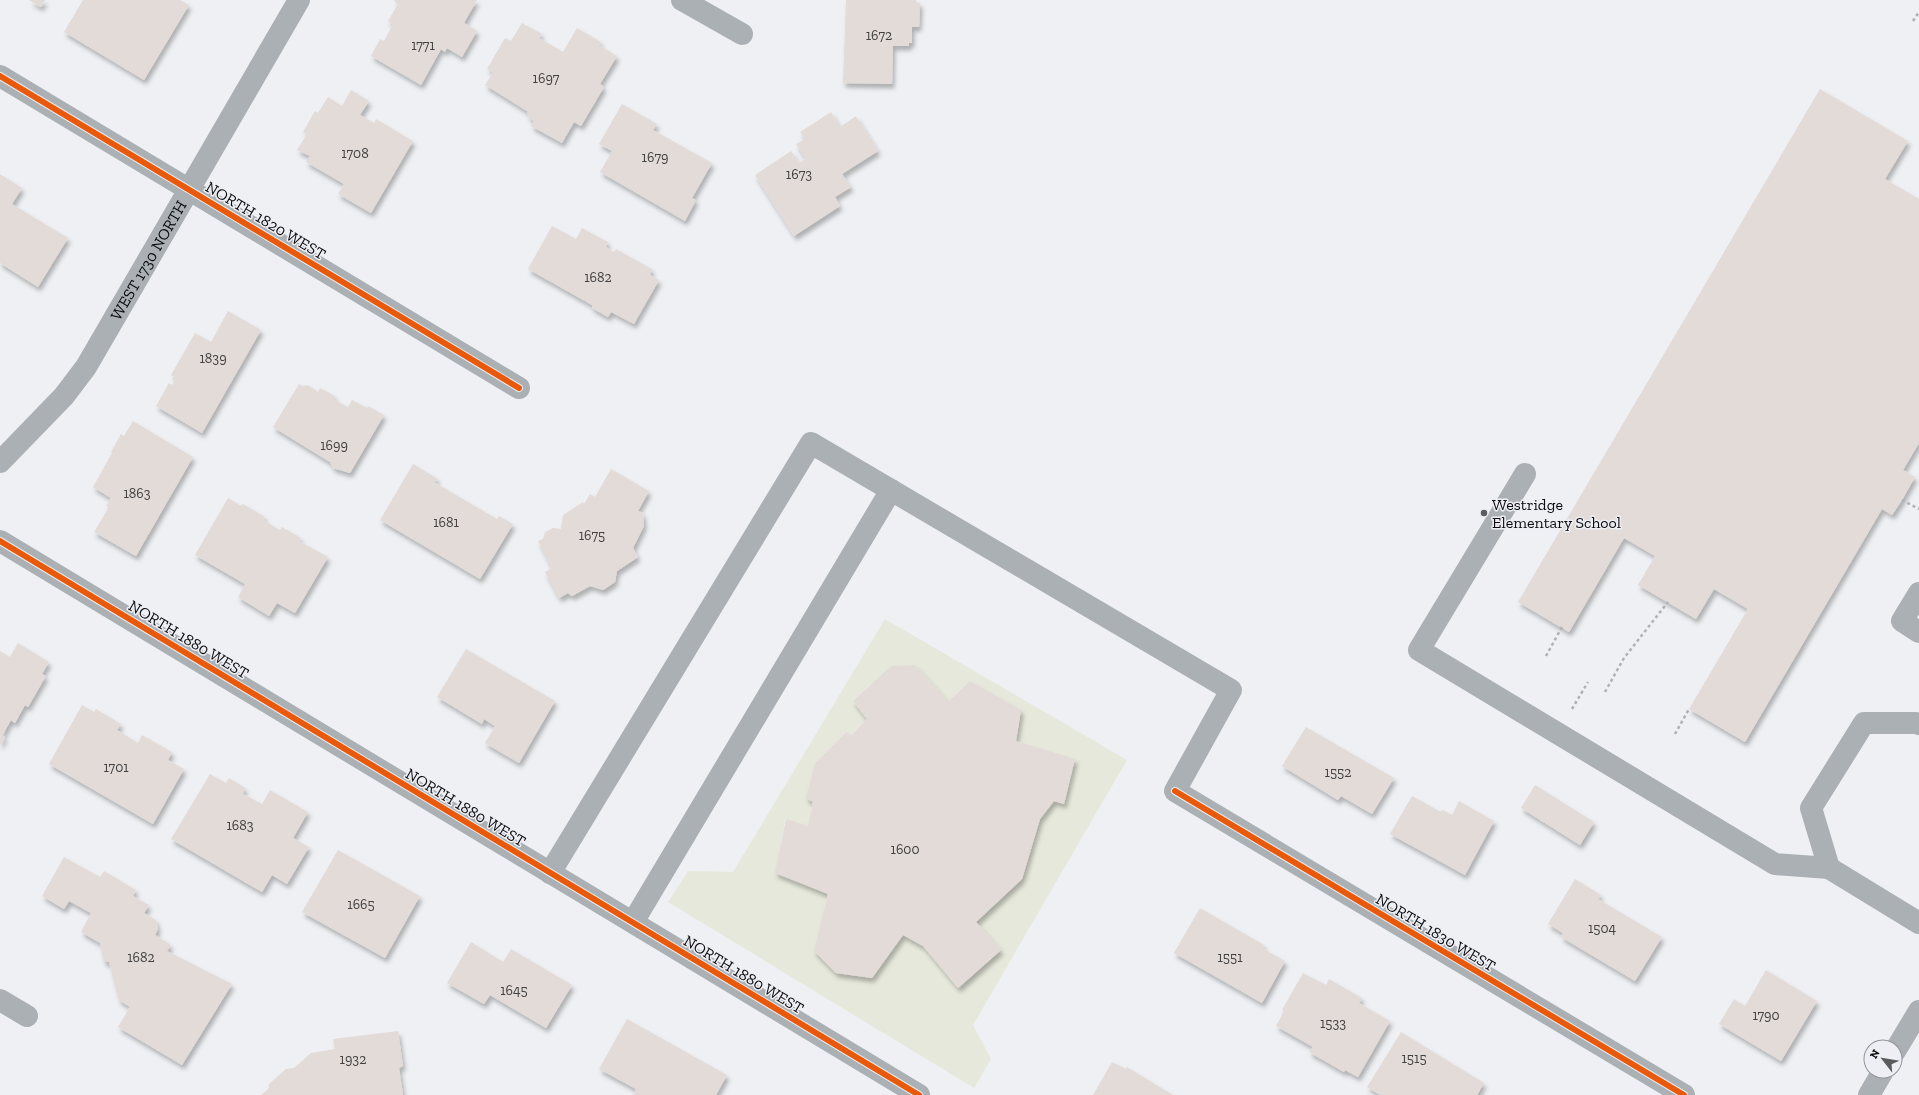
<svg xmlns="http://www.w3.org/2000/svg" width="1919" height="1095" font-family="'Zilla Slab',serif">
<defs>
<filter id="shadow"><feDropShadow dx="2.5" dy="4.5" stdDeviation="2" flood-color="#0004"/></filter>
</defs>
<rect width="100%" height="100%" fill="#eff0f3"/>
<path fill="#e6e8db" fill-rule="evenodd" d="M885 619 1127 760 973 1025 991 1059 974 1088 668 902 688 871 733 872ZM915 665 948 702 970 681 1021 710 1016 741 1063 804 1054 801 1040 819 1022 879 976 922 1001 950 959 988 923 946 903 935 872 978 836 973 815 951 828 894 776 872 785 819 808 826 813 802 815 763 846 732 852 735 867 719 853 701 891 666Z"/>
<path fill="#e2dbd8" filter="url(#shadow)" d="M29 0H45L41 7Z
M83 0H180L189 5 144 80 64 32Z
M395 0H477L464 23 477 31 462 57 447 48 445 52 441 49 421 85 371 56 380 39 384 41 393 24 388 21 398 4 394 1Z
M846 0H916V2L920 3 919 27H912V43H909V46H893L892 84 843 83Z
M522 23 542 34 539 38 563 52 577 28 601 42 599 45 617 56 600 84 604 87 581 126 574 122 562 143 531 126 534 121 529 118 527 111 485 85 493 72 487 69 505 38 511 41Z
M1820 89 1908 141 1885 179 1919 199V443L1903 470 1915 477 1902 500 1892 515 1882 509 1745 742 1689 709 1748 609 1714 589 1696 619 1638 585 1655 556 1624 538 1569 632 1518 602Z
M351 90 369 101 360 115 374 123 376 119 413 141 371 213 338 194 344 184 306 162 310 156 297 150 307 134 303 132 315 111 318 113 328 97 342 106Z
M622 104 657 124 653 130 712 163 692 198 696 200 685 221 600 172 612 151 599 144Z
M831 112 840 127 856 116 878 151 842 174 851 187 835 197 840 206 794 236 755 175 791 151 799 163 806 159 796 144 805 139 800 132Z
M0 174 22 188 12 204 68 238 38 287 0 263Z
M552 226 576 239 582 228 608 242 606 247 614 252 616 249 652 269 650 275 659 280 634 324 611 312 608 317 592 308V305L528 269Z
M228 311 261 330 202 433 156 406 169 383 172 385 176 378 171 375 195 333 211 342Z
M299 384 303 386 307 385 316 390 317 394 320 388 335 396 333 399 348 407 352 400 367 408 368 406 384 415 350 473 333 468 330 462 273 427Z
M133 421 193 457 136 556 94 532 109 507 106 506 111 498 93 487 112 453 111 452 121 434 124 436Z
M413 464 438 479 434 482 497 519 499 516 513 524 480 579 380 520Z
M611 469 649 491 638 511 643 513 644 526 633 548 638 557 617 571 615 582 603 590 590 586 572 596 568 593 559 598 545 572 552 568 538 541 543 539 545 532 553 528 561 529 563 515 583 502 584 504 590 494 595 497Z
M228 498 241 506 243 504 265 517 263 520 280 530 282 527 301 538 299 541 328 557 295 613 277 603 269 616 238 597 245 584 195 555Z
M18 643 49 662 42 674 46 676 28 707 25 705 15 723 11 720 2 736 5 737 0 746V651L10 657Z
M466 649 555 701 519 763 485 743 495 726 484 719 482 724 437 697Z
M915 665 948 702 970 681 1021 710 1016 741 1075 759 1064 804 1054 801 1040 819 1022 879 976 922 1001 950 958 988 923 946 903 935 872 978 836 973 814 951 828 894 775 873 786 819 808 826 813 802 806 798 815 763 846 732 852 735 867 719 853 701 891 666Z
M82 705 94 712 96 709 121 724 117 730 138 743 142 735 172 752 168 760 184 769 153 824 49 764Z
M1306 727 1394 778 1372 814 1341 796 1338 800 1282 766Z
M210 774 226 783 229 778 245 788 243 794 262 804 270 790 308 812 293 838 309 847 287 884 272 875 262 892 171 839Z
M1535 785 1594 822 1580 845 1521 808Z
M1412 796 1441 812 1443 810 1452 815 1459 801 1494 821 1465 875 1390 834Z
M338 850 420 896 385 958 302 912Z
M64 857 100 877 104 871 136 890 133 896 149 905 144 913 156 920 158 929 155 935 171 945 167 951 232 984 182 1065 118 1027 130 1007 119 1000 109 962H104L100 943 81 932 91 913 69 901 64 909 42 896Z
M1575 879 1601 895 1598 899 1662 937 1635 981 1561 937 1563 933 1548 924Z
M1200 908 1264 945 1262 948 1285 961 1262 1003 1174 953Z
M471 942 503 962 511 949 572 985 546 1028 490 995 484 1004 447 983Z
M1766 970 1817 1001 1781 1061 1719 1024 1734 999 1745 1006Z
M1303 973 1326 985 1329 979 1362 998 1359 1003 1390 1021 1358 1077 1345 1070 1344 1072 1309 1052 1313 1047 1276 1026 1284 1011 1282 1010Z
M627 1019 727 1075 716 1095H633L636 1089 599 1069Z
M398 1031 403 1066 399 1068 403 1095H261L269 1088V1084L286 1069 294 1068 311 1053 335 1049 333 1039Z
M1401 1032 1484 1083 1477 1095H1380L1367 1087Z
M1112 1062 1126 1069 1127 1067 1173 1095H1093Z"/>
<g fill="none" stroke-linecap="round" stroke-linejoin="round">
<path stroke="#aeb2b5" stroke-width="2.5" stroke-dasharray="3 3" stroke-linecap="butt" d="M1913 21 1919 12
M1902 500 1919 509
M1546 656 1562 627
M1605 692 1624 658 1668 602
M1572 709 1588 682
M1675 734 1689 709"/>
<g stroke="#aab0b4" stroke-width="22">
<path d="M682 0 742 34"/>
<path d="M0 76 519 388"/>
<path id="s1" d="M0 462 64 396 86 367 299 0"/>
<path d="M1525 474 1419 650 1775 864 1829 868"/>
<path d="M0 541 919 1095"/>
<path d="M1919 593 1902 621 1919 632"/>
<path d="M1919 724 1916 723H1864L1811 808 1829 868 1919 923"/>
<path d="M550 873 811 443 1231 690 1175 791 1684 1095"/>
<path d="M633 922 891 490"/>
<path d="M0 1000 27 1016"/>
<path d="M1895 1051 1919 1011"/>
<path d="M1869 1095 1883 1071"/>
</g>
<g stroke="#eeeff4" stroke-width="8">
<path id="cycleway" d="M0 76 519 388
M0 541 919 1095
M1175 791 1684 1095"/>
</g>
<use href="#cycleway" stroke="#e8590c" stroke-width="6"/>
</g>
<circle fill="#5b5c5e" stroke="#eeeff4" stroke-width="1.5" cx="1484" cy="513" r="4"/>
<g text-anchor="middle" stroke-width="3" stroke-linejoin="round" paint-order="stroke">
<g font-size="14" fill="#424040">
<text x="879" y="40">1672</text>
<text x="423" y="50">1771</text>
<text x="546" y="83">1697</text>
<text x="355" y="158">1708</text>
<text x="655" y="162">1679</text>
<text x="799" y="179">1673</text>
<text x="598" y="282">1682</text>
<text x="213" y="363">1839</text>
<text x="334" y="450">1699</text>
<text x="137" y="498">1863</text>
<text x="446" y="527">1681</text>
<text x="592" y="540">1675</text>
<text x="116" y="772">1701</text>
<text x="1338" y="777">1552</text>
<text x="240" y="830">1683</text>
<text x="905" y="854">1600</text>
<text x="361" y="909">1665</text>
<text x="1602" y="933">1504</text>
<text x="141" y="962">1682</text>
<text x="1230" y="962">1551</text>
<text x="514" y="995">1645</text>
<text x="1766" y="1020">1790</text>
<text x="1333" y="1028">1533</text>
<text x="1414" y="1063">1515</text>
<text x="353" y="1064">1932</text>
</g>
<g font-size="16" fill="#0c0c0e" stroke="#eeeff4">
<text transform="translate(266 220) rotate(31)" y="6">NORTH 1820 WEST</text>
<text dy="6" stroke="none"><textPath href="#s1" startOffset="252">WEST 1730 NORTH</textPath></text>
<text transform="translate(189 639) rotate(31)" y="6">NORTH 1880 WEST</text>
<text transform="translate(466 807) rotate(31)" y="6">NORTH 1880 WEST</text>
<text transform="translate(1436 932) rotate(31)" y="6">NORTH 1830 WEST</text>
<text transform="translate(744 974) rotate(31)" y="6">NORTH 1880 WEST</text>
</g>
<g font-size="16" fill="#0c0c0e" stroke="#eeeff4" text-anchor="start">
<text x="1492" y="510">Westridge<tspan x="1492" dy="18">Elementary School</tspan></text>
</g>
</g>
<g transform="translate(1883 1059) rotate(301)"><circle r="19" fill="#eeeff4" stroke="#949498"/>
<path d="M0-3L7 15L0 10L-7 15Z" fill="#5b5c5e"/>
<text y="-6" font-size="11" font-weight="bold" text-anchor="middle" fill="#0c0c0e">N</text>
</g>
</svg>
